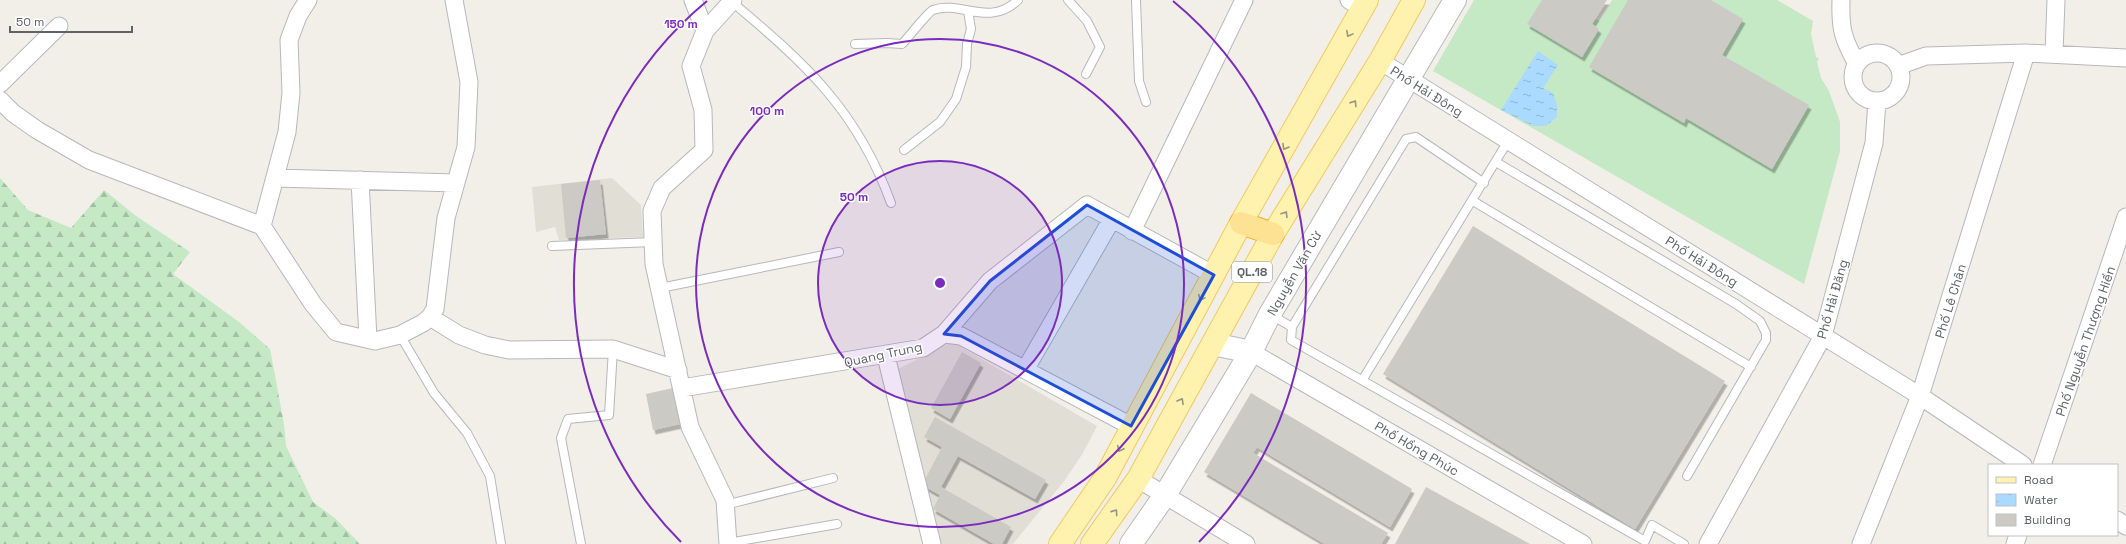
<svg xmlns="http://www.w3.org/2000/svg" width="2126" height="544" font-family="'Space Grotesk',sans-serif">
<defs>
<pattern id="forest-firs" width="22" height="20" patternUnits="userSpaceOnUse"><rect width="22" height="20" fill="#c5e8c5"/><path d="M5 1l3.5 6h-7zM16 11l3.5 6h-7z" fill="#a3c0a4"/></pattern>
<pattern id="water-ripples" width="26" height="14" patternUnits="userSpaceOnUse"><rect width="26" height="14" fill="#aadaff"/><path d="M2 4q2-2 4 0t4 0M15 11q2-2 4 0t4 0" fill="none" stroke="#8eb4d2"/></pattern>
<filter id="shadow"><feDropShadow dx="2.5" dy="4.5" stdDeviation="0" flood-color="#0004"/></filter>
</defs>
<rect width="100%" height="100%" fill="#f1efe8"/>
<path fill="#e1ded6" d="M612 178 641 205 643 237 559 240 555 227 536 232 532 187Z
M952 342 1097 426 1083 453 1065 480 1013 544H938L890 373Z"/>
<path fill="url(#forest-firs)" d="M0 178 28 210 71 228 104 190 136 216 190 252 173 274 239 322 270 349 284 424 286 446 313 502 336 519 360 544H0Z"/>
<path fill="#c5e8c5" d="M1474 0H1557L1600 21 1612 0H1777L1813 21 1811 34 1816 57 1819 59 1817 62 1821 78 1829 91 1840 122V151L1804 284 1433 71Z"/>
<path fill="url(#water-ripples)" d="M1538 51 1558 65 1543 88 1553 93 1557 105V117L1546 126H1533L1501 110Z"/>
<path fill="#cccac5" filter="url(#shadow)" d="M1542 0H1607L1592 24 1599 29 1582 57 1527 24Z
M1628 0H1711L1743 19 1722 55 1809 105 1772 169 1686 118 1684 123 1589 67Z
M600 180 606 234 566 238 561 184Z
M1473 226 1725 381 1635 529 1383 374Z
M962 352 981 363 950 419 931 408Z
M673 388 680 424 653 430 646 394Z
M1251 393 1412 489 1390 527 1257 447 1253 453 1388 533 1381 544H1325L1204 472Z
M935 417 1046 480 1035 499 958 456 941 487 1011 527 1002 544H994L933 509 940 495 922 485 942 447 924 437Z
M1426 487 1530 544H1395Z"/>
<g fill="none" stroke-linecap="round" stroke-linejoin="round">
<g stroke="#b5b8bc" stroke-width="10">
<path id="lane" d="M1068 0 1087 21 1100 47 1086 74
M1136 0 1139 81 1146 102
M732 2C806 64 857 110 891 203
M855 44 887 43 902 44C908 38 928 12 933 10 961 0 989 28 1018 0
M904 150 940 122 956 99 966 67 967 44 971 29 968 11
M1496 162 1736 304 1760 321 1766 333V340L1687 476
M1484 183 1416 137 1406 139 1292 327 1291 340 1645 541 1652 525 1684 544
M1473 201 1751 367
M552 246 653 242
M660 288 839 252
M1271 315 1292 327
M400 335 434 393 467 433 490 476 501 544
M1363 379 1508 141
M725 505 833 478
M728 543 837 524
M581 544 561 438 568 419 609 415 613 349"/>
</g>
<g stroke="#b5b8bc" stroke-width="19">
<path id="street" d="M693 0 705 31
M1349 0 1363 8
M1841 0C1840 29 1843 39 1857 64
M1853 77a24 24 0 1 1 48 0a24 24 0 1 1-48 0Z
M2054 54 2056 0
M1380 61 1920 396 2023 465
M1898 66 1926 56 2026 53 2126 58
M0 84 59 26
M0 100 13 113 37 130 89 160 262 226 313 304 336 332 375 341 400 335 423 323 430 317 435 309 446 218 466 147 469 82 454 0
M275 178 456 183
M360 180 368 339
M262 226 287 132 291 93 289 40 298 16 308 0
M1132 231 1244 0
M430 317 459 335 485 345 509 350 613 349 678 370
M944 334 990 281 1087 205 1214 275
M1251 352 1583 544
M886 356 932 544
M1025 370 1112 219
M682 388 923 348 944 334 961 336 1131 426
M2042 465 2126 217
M1138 479 1246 544
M2117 520 2126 526
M728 544 725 500 690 427 654 264 652 211 662 188 704 150 703 110 691 66 705 31 733 0
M1708 544 1823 336 1874 143 1877 101
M1861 544 1920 396 2026 53
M2015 544 2018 535"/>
</g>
<g stroke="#b6babf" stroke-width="24">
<path id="secondary" d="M1213 344 1251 352
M1131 544 1165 495 1251 352 1270 314 1317 234 1455 0"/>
</g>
<g stroke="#f2c960" stroke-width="24">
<path id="primary" d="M1060 544 1105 478 1241 223 1367 0
M1092 544 1138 479 1273 234 1380 61 1414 0"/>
</g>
<g stroke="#f9ab00" stroke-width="24">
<path id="highway" d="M1241 223 1273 234"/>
</g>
<use href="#lane" stroke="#fff" stroke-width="8"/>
<use href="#street" stroke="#fff" stroke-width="17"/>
<use href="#secondary" stroke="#fff" stroke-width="22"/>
<use href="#primary" stroke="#fff2af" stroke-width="22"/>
<use href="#highway" stroke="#fde293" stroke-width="22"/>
</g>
<defs><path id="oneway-chevron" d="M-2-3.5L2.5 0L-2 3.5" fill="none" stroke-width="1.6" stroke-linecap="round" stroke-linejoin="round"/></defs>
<g stroke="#979581">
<use href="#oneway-chevron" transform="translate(1349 34) rotate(118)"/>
<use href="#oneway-chevron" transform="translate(1354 103) rotate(-58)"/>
<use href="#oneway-chevron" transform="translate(1285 147) rotate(120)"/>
<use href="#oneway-chevron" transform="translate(1285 214) rotate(-58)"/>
<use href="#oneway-chevron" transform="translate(1201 298) rotate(118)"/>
<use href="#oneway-chevron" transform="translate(1181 401) rotate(-61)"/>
<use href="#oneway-chevron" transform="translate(1120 449) rotate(117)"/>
<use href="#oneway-chevron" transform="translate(1115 512) rotate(-55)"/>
</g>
<path fill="#1d4ed8" fill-opacity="0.2" stroke="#1d4ed8" stroke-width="3" stroke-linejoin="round" d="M1087 205 1214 275 1131 426 961 336 944 334 990 281Z"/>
<circle cx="940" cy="283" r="122" fill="#7b2cbf" fill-opacity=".12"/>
<g fill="none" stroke="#7b2cbf" stroke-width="2">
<circle cx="940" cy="283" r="122"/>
<circle cx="940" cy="283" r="244"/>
<path d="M681 542A366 366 0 0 1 707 1M1173 1A366 366 0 0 1 1199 542"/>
</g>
<g text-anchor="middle" stroke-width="3" stroke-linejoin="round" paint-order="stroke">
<rect fill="#fff" stroke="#8f9295" stroke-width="1" x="1232" y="262" width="40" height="20" rx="3"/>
<g font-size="12" font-weight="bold" fill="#5f6368">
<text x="1252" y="276">QL.18</text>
</g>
<g font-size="13" fill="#5f6368" stroke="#fff">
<text transform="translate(1427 91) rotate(32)" y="5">Phố Hải Đông</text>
<text transform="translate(1702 261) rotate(32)" y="5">Phố Hải Đông</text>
<text transform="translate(1294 273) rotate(-60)" y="5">Nguyễn Văn Cừ</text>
<text transform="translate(1832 299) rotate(-74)" y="5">Phố Hải Đăng</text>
<text transform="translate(1950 301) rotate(-73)" y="5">Phố Lê Chân</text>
<text transform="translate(2085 341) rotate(-71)" y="5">Phố Nguyễn Thượng Hiền</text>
<text transform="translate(883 354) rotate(-12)" y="5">Quang Trung</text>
<text transform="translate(1417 448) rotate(30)" y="5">Phố Hồng Phúc</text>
</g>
</g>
<circle cx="940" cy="283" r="6" fill="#7b2cbf" stroke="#fff" stroke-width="2"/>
<g font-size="12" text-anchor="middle" font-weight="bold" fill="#7b2cbf" stroke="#fff" stroke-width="3" stroke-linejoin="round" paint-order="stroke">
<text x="681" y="28">150 m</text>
<text x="767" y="115">100 m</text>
<text x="854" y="201">50 m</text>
</g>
<rect x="1988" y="464" width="130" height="72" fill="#ffffff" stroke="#bfc1c3"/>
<rect x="1996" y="477" width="20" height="6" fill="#fff2af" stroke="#bfc1c3"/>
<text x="2024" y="484" font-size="12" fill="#5f6368">Road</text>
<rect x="1996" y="494" width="20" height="12" fill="url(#water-ripples)" stroke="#bfc1c3"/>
<text x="2024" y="504" font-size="12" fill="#5f6368">Water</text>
<rect x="1996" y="514" width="20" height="12" fill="#cccac5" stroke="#bfc1c3"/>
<text x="2024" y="524" font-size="12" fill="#5f6368">Building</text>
<path d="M10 26v6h122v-6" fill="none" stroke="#5f6368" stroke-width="2"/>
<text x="16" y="26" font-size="12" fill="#5f6368" stroke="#ffffff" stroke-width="3" paint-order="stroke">50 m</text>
</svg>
